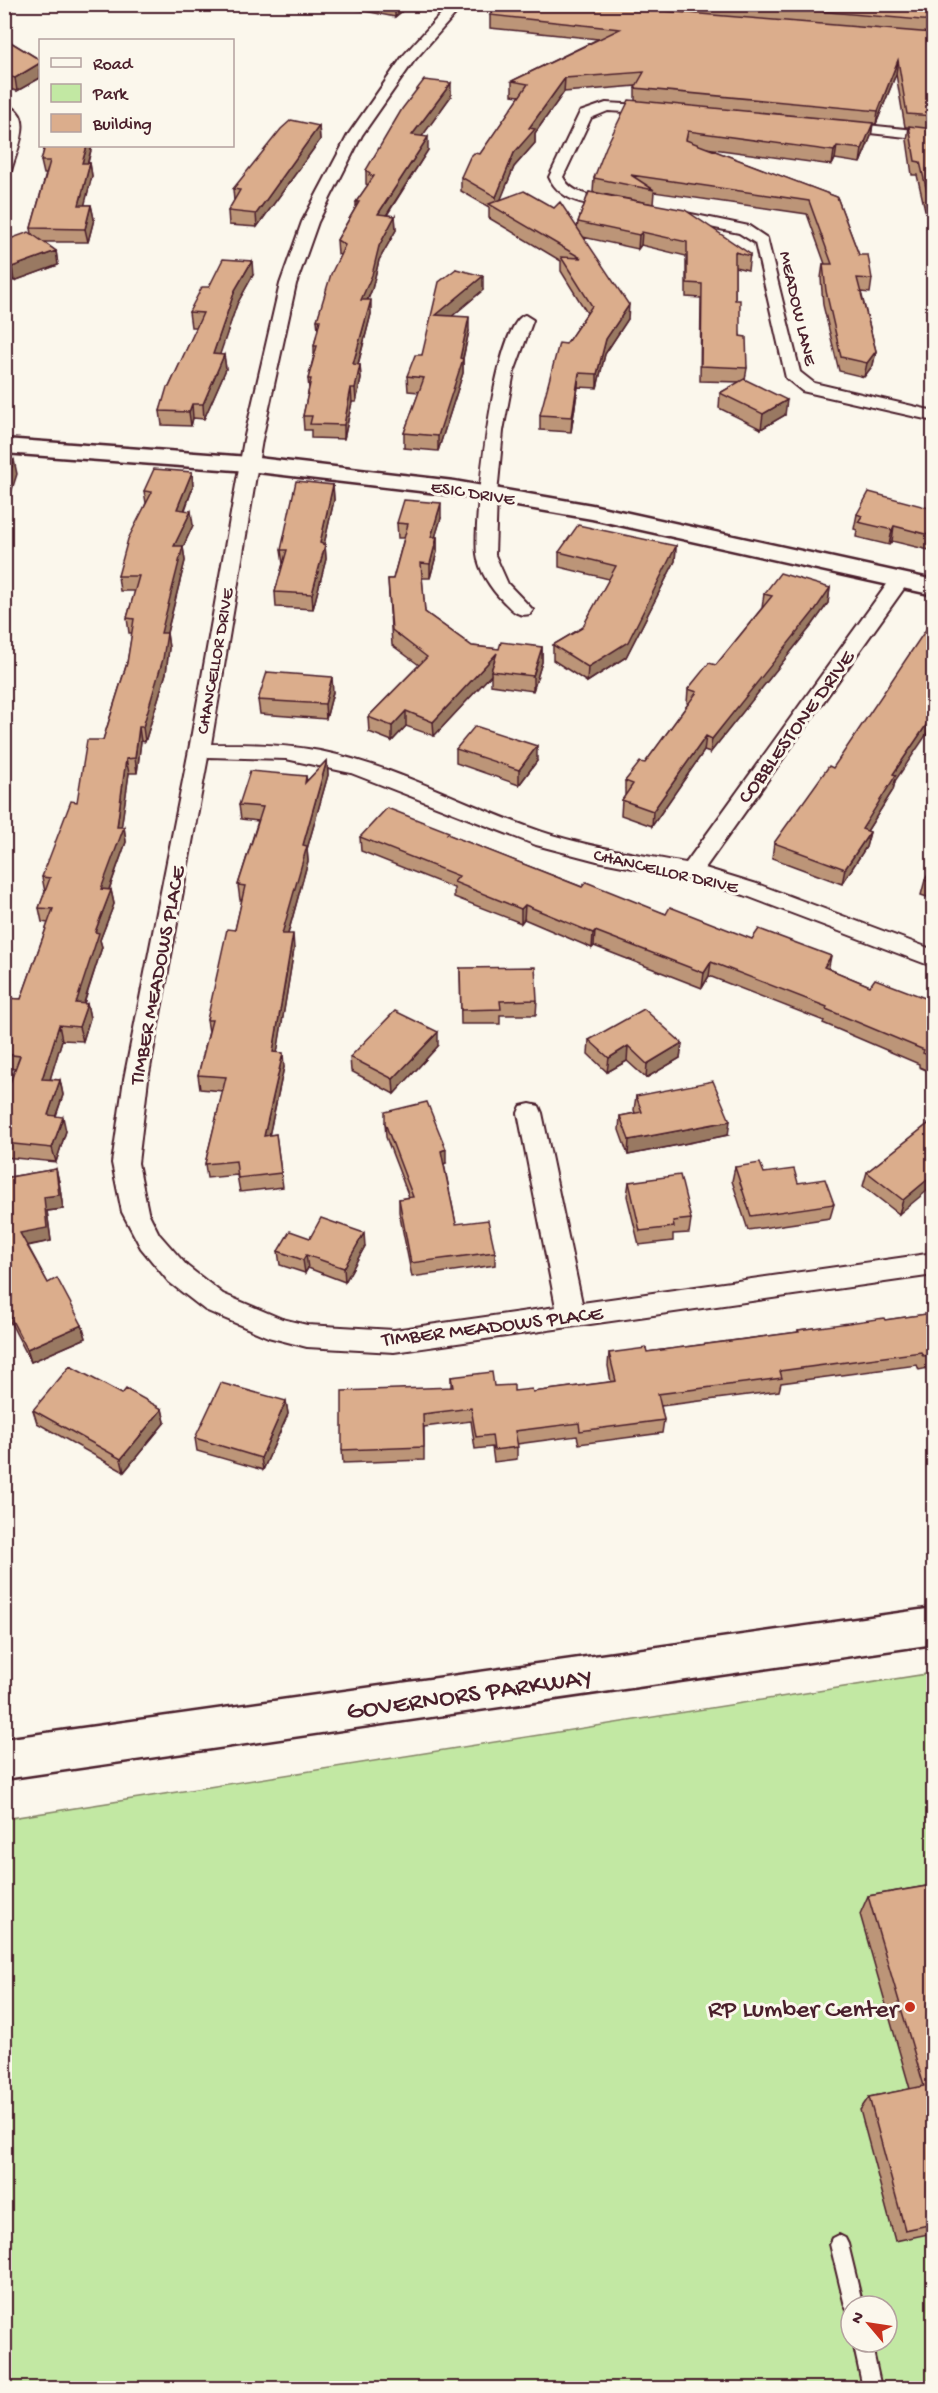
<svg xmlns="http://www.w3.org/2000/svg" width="938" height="2393" font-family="'Gochi Hand',sans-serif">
<rect width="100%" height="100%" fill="#fbf7ec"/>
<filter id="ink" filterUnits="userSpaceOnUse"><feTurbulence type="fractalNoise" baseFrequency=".0167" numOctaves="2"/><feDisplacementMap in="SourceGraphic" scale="12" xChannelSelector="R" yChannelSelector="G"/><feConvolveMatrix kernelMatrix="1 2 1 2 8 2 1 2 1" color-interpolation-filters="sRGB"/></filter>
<g filter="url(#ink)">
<path fill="#c2e8a3" stroke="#868467" stroke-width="1.5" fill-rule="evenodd" d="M933 1673V2388H5V1819ZM851 2306H887V2342H851Z"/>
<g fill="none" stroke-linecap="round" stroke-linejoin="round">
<g stroke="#4a1f2b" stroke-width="4">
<path id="lane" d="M839 2235 845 2238 848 2244 863 2306H851V2313L848 2312 845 2306 830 2244 833 2238Z
M853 2342H871L881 2388H863Z"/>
</g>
<g stroke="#4a1f2b" stroke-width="4">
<path id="street" d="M4 4H19L4 13Z
M450 4H464L413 62 362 135 318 222 296 284 262 440 211 744C247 744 284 744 320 751 400 767 473 810 552 835 595 848 641 855 686 863L893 576H907L910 580 705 868 760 885 934 950V967L744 895 690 879 597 861 536 845 351 773 286 759 208 757 148 1079 138 1163 148 1212 159 1234 187 1266 223 1294 282 1319 307 1325 394 1330 556 1307 518 1113 521 1106 530 1104 539 1106 542 1113 582 1303 934 1253V1275L394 1352 307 1347 268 1337 205 1310 169 1282 141 1248 122 1212 112 1163 124 1079 189 750 244 440 280 284 302 222 348 135 403 56Z
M606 103 661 106 668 110 661 114 608 111 591 118 563 177C574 199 604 196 624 201L627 204 624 207 619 209C592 205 561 204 549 177L580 112Z
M4 104C37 113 17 148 11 171L4 175V142L9 119 4 115Z
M838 122 934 132V140L833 129 831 126Z
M667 209 749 226 767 238 800 372 814 383 934 411V421L802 391 786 378 755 243 739 233 662 217 659 214Z
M525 315 533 320 514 372 503 431 497 494 495 555 508 584 533 610 530 614C517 617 512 610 503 601 491 589 479 571 477 554 473 521 494 323 525 315Z"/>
</g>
<g stroke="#4a1f2b" stroke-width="5">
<path id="secondary" d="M4 439 249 457 454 481 592 505 934 580V595L592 519 454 495 249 471 4 453Z"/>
</g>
<g stroke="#4a1f2b" stroke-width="5">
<path id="primary" d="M934 1608V1644L4 1779V1739Z"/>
</g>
<use href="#lane" fill="#fbf7ec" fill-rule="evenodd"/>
<use href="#street" fill="#fbf7ec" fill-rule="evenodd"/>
<use href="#secondary" fill="#fbf7ec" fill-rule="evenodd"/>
<use href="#primary" fill="#fbf7ec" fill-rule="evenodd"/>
</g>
<path fill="#bc9578" stroke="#4a1f2b" stroke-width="1.5" d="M329 4H411L395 17Z
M499 4H933V231L930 219 932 210H925L917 175H912L907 140 909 127H905L896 74 876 124H873L871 136 860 163 835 159 832 165 706 148 837 197 859 255 872 279 870 293 861 292 876 351 873 365 864 377 839 371 823 305 821 278 823 264H825L807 214 654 192 653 204 593 192 594 178 635 100V88L637 86 564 92 535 133V143L514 167 500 200 577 229 578 222 589 192 750 254 748 270 735 267V300L740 336 747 368 745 380 785 415 761 429 719 408 720 393 740 382 700 381 701 298 686 297V256L641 245 638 249 583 237 628 319 605 354 597 388 578 387 571 432 540 430V415L566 344 587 313 561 271V261L489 218V207L461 191V177L480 154 520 96 512 95V81L598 39 490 28V15Z
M4 38 40 60V78L17 91 4 88Z
M451 96 422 136 428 150 387 215 395 216 396 230 379 260 372 289 368 300 371 314 358 365H360L361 379 356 402H352L344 439 311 438V430H304L303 416 309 389 308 379 314 355V346L318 330 317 320 340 255 338 254 337 240 356 207V202L368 185 366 184V170Z
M319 126 320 140 257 227 229 225 228 211 234 201 233 189Z
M45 146H92L88 163H90L92 176 84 205H91L94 219 88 242H44L56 251 58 265 14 281 4 274V241L32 234 31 228 46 174H44L41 161Z
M456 269 483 290 452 316 469 331 463 359V373L438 451 404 448V433L419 392 408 391 407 376 422 355Z
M253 275 237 304 219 355H224L226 369 204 419 193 418 191 426 162 425 160 411 169 387 197 327H191L189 312 209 287Z
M192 472 193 487 185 510 193 525 183 547 185 561 167 633 169 648 166 673 145 742 141 741 137 773H129L121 827H124L126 842 109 890H111L114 904 100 940 102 947 84 1004H87L90 1018 83 1041 62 1040 50 1079 60 1080 63 1095 56 1116 66 1131 56 1162 4 1157V1099L15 1069 4 1068V998L21 999 48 923 42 922 39 908 45 892 42 877 77 802 103 740 127 663 132 633H129L127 618 135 591H120L118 576 146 503 144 491Z
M333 485 334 500 324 544 325 545 326 559 313 609 276 607 275 592 283 564 281 550Z
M933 509V551L892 541 889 545 856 537 857 530 854 529 857 514Z
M441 518 435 537H437V552L430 578H422L425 612 472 646 499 649 542 647V662L533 691 491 685V675L434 736 406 726 392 741 369 732 368 717 419 665 392 645 388 579H393L404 538H398L397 523Z
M676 546 675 561 626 657 587 682 553 660V645L582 628 609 579 559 567V552Z
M830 588 828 603 813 624 710 753 704 751 652 826 621 815 622 800 625 796V781L645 763 688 704 687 703 688 689 716 665 762 608 764 594Z
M333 692 326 719 260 714 258 700Z
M456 749 537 761 519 785 456 763Z
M327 760 328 775 307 849 308 861 288 934 294 949 277 1052 284 1067 269 1135 276 1134 283 1187 240 1192 237 1175 207 1178 205 1164 223 1091 200 1089 198 1075 209 1032 207 1020 235 930 242 900H240L238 885 258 821 241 819 239 805 306 776 307 781Z
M895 781 893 790 867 831 870 832 866 847 842 884 772 858 774 843Z
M449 835 582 887 666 914 829 969 870 986 933 1001V1073L919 1067V1064L823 1023 824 1021 709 976 702 988 594 946 592 948 524 919 521 923 454 897V888L361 851 360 837Z
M933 866V899L921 895 925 880Z
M460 968 537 1000 536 1015H500V1024H461Z
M589 1040 682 1043 680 1058 646 1078 627 1061 607 1072 588 1054Z
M438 1046 394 1094 351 1071 350 1057Z
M636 1096 728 1135 628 1155 619 1130 620 1116 635 1113 634 1110Z
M385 1123 446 1163 444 1164 456 1224 495 1252V1265L412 1277 399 1212V1199L409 1197 386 1137Z
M928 1124 899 1214 863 1186 867 1172Z
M735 1167 764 1173 798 1183 834 1204 830 1218 748 1230 732 1181Z
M56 1169 59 1182 63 1209 47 1211 51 1241 28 1246 48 1283 82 1325 86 1338 31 1362 4 1310V1178Z
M629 1182 691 1219 689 1233 673 1234V1241L639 1245 627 1196Z
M310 1238 365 1246 345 1282 308 1268 305 1273 280 1265 278 1251Z
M933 1313V1367L919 1370 917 1365 781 1383 779 1391 661 1406 664 1420 662 1433 579 1444 577 1436 517 1444V1459L494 1462 492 1447 475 1449 471 1421 424 1427V1460L343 1463 342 1450 451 1387V1377L514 1391 533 1392 611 1382 608 1366 609 1353 647 1352 798 1332V1330L885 1320Z
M122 1394 162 1409 165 1422 124 1472 37 1423 33 1410Z
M286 1401 288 1414 263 1470 197 1451 195 1438Z
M933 1885V2233L895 2241 860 2110 869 2097 910 2089 860 1914 868 1896Z"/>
<path fill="#997962" stroke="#4a1f2b" stroke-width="1.5" d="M395 4H411L395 17Z
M898 60 896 74 876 124 878 111Z
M40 63V78L17 91 15 78Z
M565 78 564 92 535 133V143L514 167 497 209 496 197 514 153 529 128Z
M451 83V96L413 149 412 135Z
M873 123 871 136 860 163 862 149Z
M319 126 320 140 257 227 256 214Z
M428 137V150L378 228V214Z
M87 146H92L84 176 82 163Z
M837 146 835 159 832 165 834 151Z
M90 163 92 176 81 219 79 205Z
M91 205 94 219 88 242 85 229Z
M395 216 396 230 379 260 372 289 361 314V300L379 246Z
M642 232 641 245 638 249 639 235Z
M56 251 58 265 14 281 12 267Z
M252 261 253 275 237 304 215 369 213 354 235 290Z
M483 276V290L437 329 436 315Z
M371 300V314L354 379 353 364Z
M629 305 628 319 605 354 597 388V374L606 339Z
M469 317V331L462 362 463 359V373L438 451V436L460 358Z
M876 351 873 365 864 377 867 363Z
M224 355 226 369 204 419 203 404Z
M360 365 361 379 356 402 355 388Z
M579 373 578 387 571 432 572 417Z
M351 388 352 402 344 439V425Z
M787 400 785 415 761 429 763 414Z
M192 404 193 418 191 426 189 412Z
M14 460 17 474 4 515V490Z
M192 472 193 487 179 524 177 509Z
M333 485 334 500 321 558 320 543Z
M441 503V518L431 551V537Z
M191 511 193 525 183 547 185 561 163 648 161 633 174 546Z
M894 526 892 541 889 545 892 530Z
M437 537V552L430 578V564Z
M325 545 326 559 313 609 312 594Z
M676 546 675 561 626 657 587 682 588 667Z
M830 588 828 603 813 624 710 753 712 739Z
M167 633 169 648 166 673 145 742 143 727Z
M542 647V662L533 691V676Z
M497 653 491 671V675L434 736 433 722Z
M332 677 333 692 326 719 325 704Z
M406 711V726L392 741V726Z
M933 715V725L895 781 893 790 859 844 862 829 893 774Z
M139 727 141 741 137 773 135 758Z
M706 736 704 751 652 826 653 811Z
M537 746V761L519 785V770Z
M126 759 129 773 120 837 124 827 126 842 104 903 101 889 117 827Z
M327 760 328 775 307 849 308 861 284 948 282 934 303 845Z
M870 832 866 847 842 884 845 869Z
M111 890 114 904 100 940 102 947 79 1018 76 1003 95 932Z
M525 905 524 919 521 923V909Z
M595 931 594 946 592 948 593 933Z
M293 934 294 949 275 1066 273 1052Z
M831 956 828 971 824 967Z
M711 962 709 976 702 988 704 973Z
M87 1004 90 1018 83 1041 79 1027Z
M59 1025 62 1040 46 1093 42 1079Z
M438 1032V1046L394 1094 393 1079Z
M682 1043 680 1058 646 1078 647 1064Z
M628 1046 627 1061 607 1072 609 1058Z
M283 1053 284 1067 266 1150 264 1136Z
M60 1080 63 1095 51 1129 48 1115Z
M63 1117 66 1131 56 1162 52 1148Z
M730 1121 728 1135 628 1155 629 1140Z
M446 1149V1163L441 1165V1151Z
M56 1169 59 1182 63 1209 47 1211 51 1241 25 1246 20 1233 44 1197Z
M933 1175V1186L899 1214 903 1200Z
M364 1233 365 1246 345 1282 344 1268Z
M306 1255 308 1268 305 1273 303 1260Z
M82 1325 86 1338 31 1362 27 1349Z
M286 1401 288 1414 263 1470 261 1458Z
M162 1409 165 1422 124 1472 121 1459Z"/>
<path fill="#dbad8c" stroke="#4a1f2b" stroke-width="1.5" d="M499 4H599L651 10 933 33V116L907 114 898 60 878 111 635 88 644 72 565 78 529 128 535 129 514 153 496 197 461 177 470 157 474 153 480 154 528 84 512 81 620 29 490 15Z
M733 4H933V21Z
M4 38 40 60V63L15 78 4 75Z
M424 80 451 83 412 135 428 137 378 214 395 216 379 246 372 275 361 300H371L353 364 360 365 355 388H351L344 425 310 424 312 416H303L311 379H308L317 346H314L320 320H317L331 274 345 245 337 240 359 202H356L374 176 369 175 370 173 366 170 402 109Z
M629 100 873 123 862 149 837 146 834 151 688 131 686 140 837 197 859 255H868L872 279 857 278 876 351 867 363 841 357 826 291 823 264H832L809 201 631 175 654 190 594 178 606 147Z
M291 120 319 126 256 214 228 211 240 190 233 189 281 129Z
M909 126 933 129V196H928L920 162 915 161Z
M45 146H87L82 163H90L79 205H91L85 229 31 228 50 161H41Z
M524 191 554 208 560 202 629 305 606 339 597 374 579 373 572 417 540 415 559 343 566 344 592 306 561 257 581 258 489 204Z
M589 192 685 210 750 254V256L735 252V300H740V336L746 337 747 368 701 366 702 284 687 283V242L642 232 639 235 578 222Z
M29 232 56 251 12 267 4 262V241Z
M223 259 252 261 235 290 213 354 224 355 203 404H192L189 412 160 411 167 387H169L203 313 189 312 202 287H209Z
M456 269 483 276 436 315 469 317 460 358 463 359 438 436 404 433 424 378 407 376 415 355H422L439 282Z
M744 379 787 400 763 414 720 393Z
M4 460H14L4 490Z
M154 469 192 472 177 509 191 511 174 546H183L161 633H167L163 659 143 727H139L135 758 126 759 117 827H124L101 889 111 890 95 932 99 933 76 1003 87 1004 79 1027 59 1025 42 1079 60 1080 48 1115 63 1117 52 1148 4 1143V1099L20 1056 4 1054V1040L8 1029H4V998L21 999 53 909 39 908 50 878 42 877 71 801 77 802 87 740H103L127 663 134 619 127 618 139 576H118L128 539 152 492 144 491Z
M296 481 333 485 320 543 325 545 312 594 275 592 287 550H281Z
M869 492 933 509V536L894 526 892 530 858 522 862 516 857 514Z
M404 500 441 503 431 537H437L430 564 421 563 425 612 472 646 499 649 501 642 542 647 533 676 491 671 497 653 433 722 406 711 392 726 368 717 427 657 392 630 388 579H393L408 524 397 523Z
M578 525 676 546 628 642 588 667 553 645 582 628 616 566 559 552Z
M780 573 830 588 815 610 712 739 706 736 653 811 622 800 633 784 625 781 640 762 645 763 697 692 688 689 709 663 716 665 772 596 764 594Z
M933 619V715L893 774 896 775 862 829 870 832 845 869 774 843 829 766 833 768Z
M267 672 332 677 325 704 258 700Z
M475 726 537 746 519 770 456 749Z
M327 760 303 845 307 846 282 934H293L273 1052 283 1053 264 1136 276 1134 281 1173 238 1178 236 1161 205 1164 226 1077 198 1075 212 1020H207L227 929 235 930 245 886 238 885 263 807 239 805 250 771 306 776 305 783Z
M387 808 449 832 447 834 582 887 586 882 666 914 670 907 752 939 759 929 831 956 824 967 870 986 875 979 933 1001V1057L923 1053 924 1050 826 1009 827 1007 711 962 704 973 595 931 593 933 525 905 521 909 454 882 459 876 360 837Z
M933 866V883L925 880Z
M535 967 537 1000 500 1001 501 1009 461 1010 460 968Z
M644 1009 682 1043 647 1064 628 1046 609 1058 589 1040Z
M395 1011 438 1032 393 1079 350 1057Z
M713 1081 730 1121 629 1140 620 1116 642 1112 636 1096Z
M427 1102 446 1149 441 1151 456 1224 488 1220 495 1252 411 1263 399 1199 413 1197 385 1123V1112Z
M928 1124 933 1128V1175L903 1200 867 1172Z
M760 1163 764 1173 794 1169 798 1183 825 1179 834 1204 751 1216 735 1167Z
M56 1169 59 1195 44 1197 47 1228 20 1233 48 1283 57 1278 82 1325 27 1349 4 1305V1178Z
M680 1175 691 1219 673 1221 674 1227 640 1231 629 1182Z
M321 1218 364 1233 344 1268 306 1255 303 1260 278 1251 290 1231 310 1238Z
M933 1313V1355L923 1356 921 1352 780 1371 782 1378 658 1394 664 1420 580 1431 579 1423 515 1431 518 1447 494 1450 492 1435 476 1437 471 1408 423 1414 424 1447 342 1450V1391L453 1387 451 1377 492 1372 494 1386 514 1385V1391L532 1389 533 1392 616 1381 609 1353 646 1348 647 1352 799 1332 798 1330 884 1318 885 1320Z
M70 1366 122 1394 126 1389 162 1409 121 1459 33 1410Z
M221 1383 286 1401 261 1458 195 1438Z
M933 1885V2224L905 2230 869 2097 924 2086 868 1896Z"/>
</g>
<circle fill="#c8321e" stroke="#fbf7ec" stroke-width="2" cx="910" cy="2007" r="6"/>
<g text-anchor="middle" stroke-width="6" stroke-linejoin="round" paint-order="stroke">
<g font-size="18" fill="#4a1f2b" stroke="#fbf7ec">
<text transform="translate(799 308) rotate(77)" y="6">MEADOW LANE</text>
<text transform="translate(473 492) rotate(9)" y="6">ESIC DRIVE</text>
<text transform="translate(214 661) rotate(-80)" y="6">CHANCELLOR DRIVE</text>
<text transform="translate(666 870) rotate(13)" y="6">CHANCELLOR DRIVE</text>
</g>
<g font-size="21" fill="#4a1f2b" stroke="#fbf7ec">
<text transform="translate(795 726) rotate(-54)" y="7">COBBLESTONE DRIVE</text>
<text transform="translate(156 975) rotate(-79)" y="7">TIMBER MEADOWS PLACE</text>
<text transform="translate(492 1325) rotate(-7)" y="7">TIMBER MEADOWS PLACE</text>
</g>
<g font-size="26" fill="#4a1f2b" stroke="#fbf7ec">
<text transform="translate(469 1692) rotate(-8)" y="9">GOVERNORS PARKWAY</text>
</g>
<g font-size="26" fill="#4a1f2b" stroke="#fbf7ec" text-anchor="end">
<text x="898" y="2016">RP Lumber Center</text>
</g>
</g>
<rect width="938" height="2393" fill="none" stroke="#fbf7ec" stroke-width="24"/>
<rect x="12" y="12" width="914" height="2369" fill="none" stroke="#4a1f2b" stroke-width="2" filter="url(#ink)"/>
<rect x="39" y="39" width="195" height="108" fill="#fbf7ec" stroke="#b4a19f" stroke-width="1.5"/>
<rect x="51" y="58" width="30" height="9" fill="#fbf7ec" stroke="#b4a19f" stroke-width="1.5"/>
<text x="93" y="69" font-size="18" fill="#4a1f2b">Road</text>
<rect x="51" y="84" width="30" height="18" fill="#c2e8a3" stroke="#b4a19f" stroke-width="1.5"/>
<text x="93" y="99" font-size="18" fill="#4a1f2b">Park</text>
<rect x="51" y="114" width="30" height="18" fill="#dbad8c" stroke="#b4a19f" stroke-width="1.5"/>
<text x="93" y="129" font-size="18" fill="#4a1f2b">Building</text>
<g transform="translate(869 2324) rotate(299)"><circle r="28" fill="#fbf7ec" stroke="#b4a19f" stroke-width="1.5"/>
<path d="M0-4.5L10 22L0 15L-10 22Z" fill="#c8321e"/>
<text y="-9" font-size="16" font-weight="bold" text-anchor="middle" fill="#4a1f2b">N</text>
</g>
</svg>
